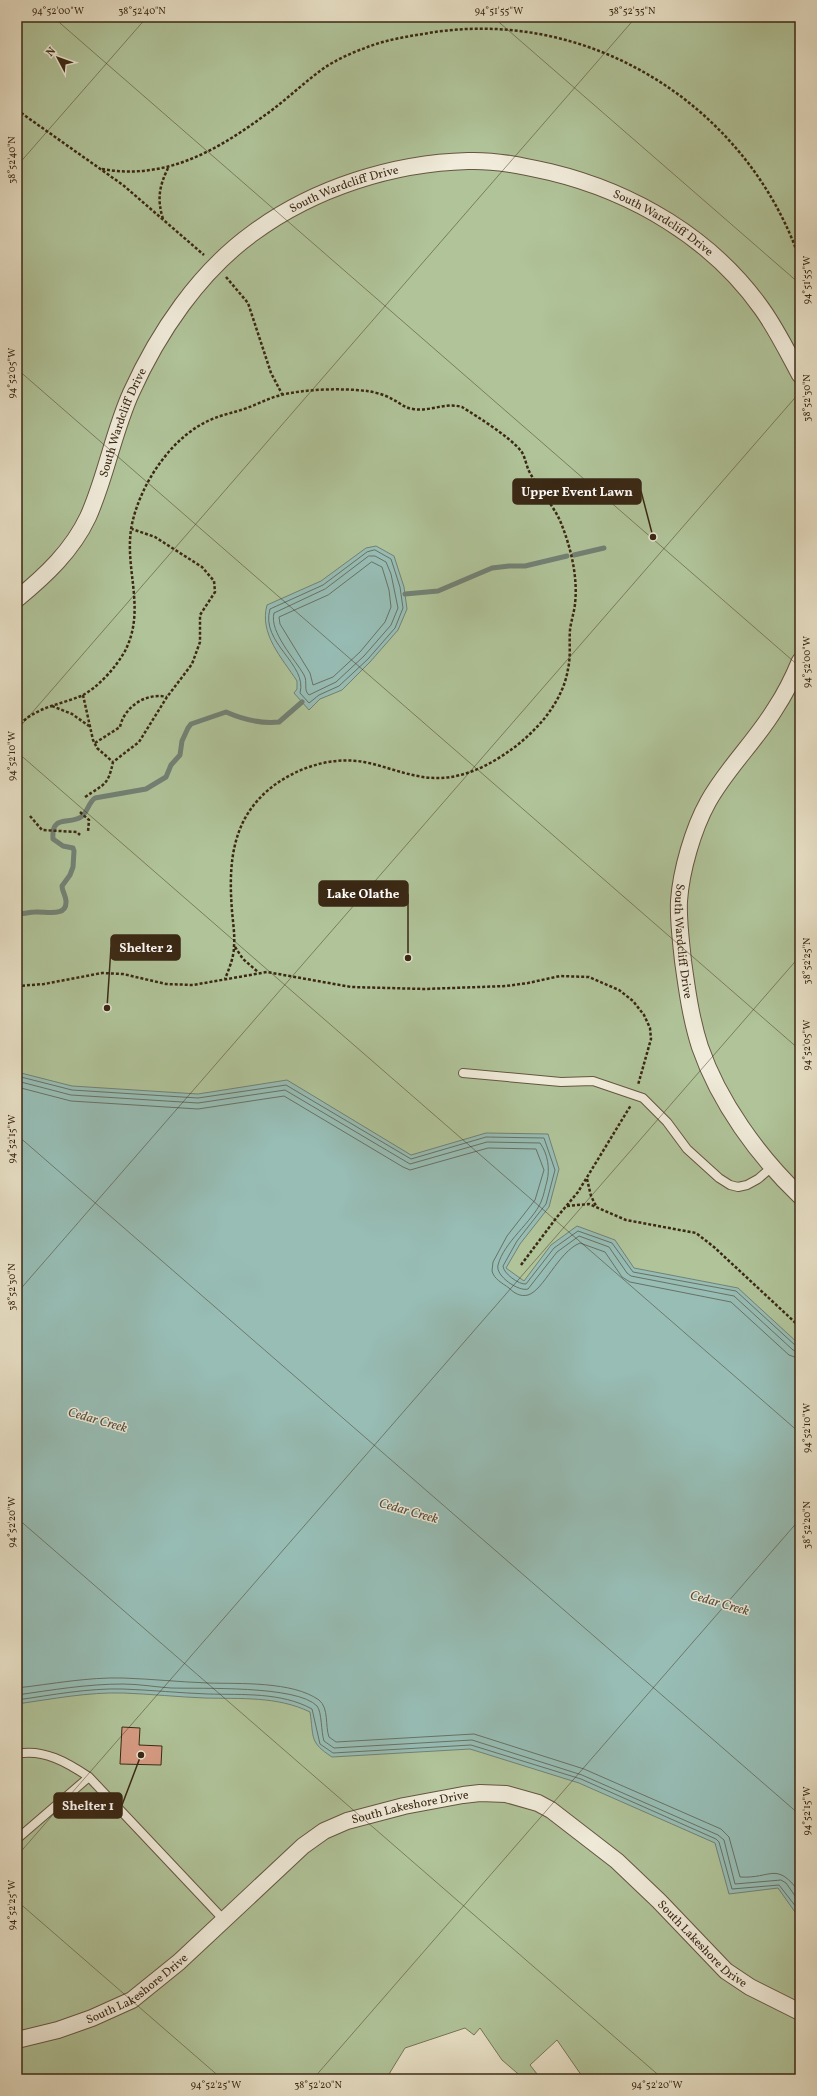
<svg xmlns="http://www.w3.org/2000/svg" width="817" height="2096" font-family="Vollkorn,serif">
<rect width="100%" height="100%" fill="#e8e0c6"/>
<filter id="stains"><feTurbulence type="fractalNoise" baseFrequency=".005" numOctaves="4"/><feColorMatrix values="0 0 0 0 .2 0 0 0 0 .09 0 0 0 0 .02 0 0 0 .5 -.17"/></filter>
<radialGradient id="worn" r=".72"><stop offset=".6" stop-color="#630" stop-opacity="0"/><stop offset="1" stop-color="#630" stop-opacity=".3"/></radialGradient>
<path fill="#b0c399" stroke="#757656" d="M17 17H800V2079H584L557 2040 530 2065 541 2079H524L502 2060 480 2028 474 2035 465 2028 405 2048 386 2079H17Z"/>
<path fill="#97bdb5" stroke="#728175" d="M376 546 394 556 404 587 407 609 398 630 370 662 342 690 320 699 309 710 294 693 297 689V681C282 658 259 634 267 605L321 581 366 548Z
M17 1072 72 1086 198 1094 287 1080 411 1155 486 1133 548 1134 559 1169 549 1207 520 1244 506 1268 524 1281 551 1245 577 1226 615 1240 634 1268 738 1288 800 1345V1919L778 1888 729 1894 715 1843 579 1783 470 1749 332 1757C309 1742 314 1738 310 1712 277 1696 241 1699 205 1698 178 1697 151 1694 123 1693 88 1692 52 1699 17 1704Z"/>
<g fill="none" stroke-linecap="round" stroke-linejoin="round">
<path stroke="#687264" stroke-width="1" d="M375 550 391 559 400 587 403 608 395 628 368 659 339 686 319 695 309 703 300 693C308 664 260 643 270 609L323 585 367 552Z
M369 556H375L386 562 391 574 398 608 391 625 364 656 336 682 309 695C303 690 308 682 304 675 295 659 269 632 274 613L325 589Z
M372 562 382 567 389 590 391 607 385 622 360 652 333 677 313 685 310 673 280 624 279 617 328 595Z
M17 1076 72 1090 198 1098 286 1085 411 1159 486 1137 544 1138 555 1170 546 1204 517 1241 503 1266C503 1273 519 1285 526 1284L554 1248 578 1231 612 1243 633 1272 736 1291 796 1346 800 1348
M17 1081 71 1095 198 1103 285 1090 410 1164 487 1142 540 1143C548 1154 550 1169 547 1181 545 1188 544 1195 541 1202 532 1222 504 1242 498 1265 495 1276 519 1292 528 1289L557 1252 579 1236 609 1247 627 1273 631 1276 734 1296 793 1350 800 1353
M17 1087 71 1101 198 1109 284 1096 403 1167 410 1170 488 1148 536 1149 544 1170 535 1200 507 1236 493 1262 492 1271C494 1279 502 1283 509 1288 514 1293 520 1297 528 1295 544 1290 558 1252 580 1243L605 1252 622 1277 630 1282 731 1302 789 1355 800 1359
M17 1688C52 1684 88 1677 123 1678 152 1679 180 1682 208 1683 240 1684 292 1681 319 1700 329 1708 325 1726 329 1737L336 1742 474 1734 584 1769 721 1829 729 1837 740 1877C772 1879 776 1860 800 1893
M17 1695C52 1690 87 1684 123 1684 139 1684 155 1687 171 1688 201 1689 297 1685 317 1706 322 1712 321 1732 324 1741L334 1748 472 1740 582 1775 718 1835 724 1840 735 1884 781 1880 786 1883 800 1903
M17 1700C52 1695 88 1688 123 1689 151 1690 180 1693 208 1694 243 1695 281 1692 312 1709L320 1744 333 1753 471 1745 581 1779 716 1839 719 1842 732 1889 779 1885 800 1912"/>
<path stroke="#728175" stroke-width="5" d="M574 555 604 548
M405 594 438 591 492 568 509 566H525L567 556
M17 914C24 914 29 912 35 912 45 911 67 918 66 901 66 896 62 891 62 886L70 875 73 867 74 851 73 848 63 846 53 839C51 814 69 825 81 817 88 812 88 803 95 798L146 789 166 777 171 765 180 755 182 741 188 728 191 724 226 712C242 719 261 724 279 722L302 702"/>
</g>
<path fill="#d69c84" stroke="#3a2814" d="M122 1727 140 1728 139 1745 162 1746 161 1765 120 1764Z"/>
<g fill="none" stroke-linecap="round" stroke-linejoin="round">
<g stroke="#665640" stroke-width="10">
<path id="service" d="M463 1073 561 1082 593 1081 643 1098 667 1122 687 1149 719 1178 730 1185 738 1187 747 1185 758 1179 772 1167
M17 1754C43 1748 68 1763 89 1777L17 1839
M89 1777 224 1920"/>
</g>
<g stroke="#665640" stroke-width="18">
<g id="minor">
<path id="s1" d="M17 599C45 576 72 551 88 517 106 477 113 433 131 393 158 333 199 272 253 233 314 188 393 163 468 161 496 160 523 166 550 172 633 192 712 238 762 309 777 330 788 353 800 375"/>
<path id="s2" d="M800 661C793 678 785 694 775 709 755 742 726 769 708 802 693 829 681 871 679 901 678 920 681 941 683 961 687 990 691 1019 700 1047 719 1102 758 1156 800 1196"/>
<path id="s3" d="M17 2040 58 2030 92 2018 132 2000 179 1962 303 1846 324 1831 347 1821 404 1806 463 1795 480 1793 506 1794 538 1803 551 1810 617 1861 659 1901 726 1971 750 1987 800 2012"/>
</g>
</g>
<path stroke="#3a2814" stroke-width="2.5" stroke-dasharray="3 2" stroke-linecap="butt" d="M17 110 123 185 204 255
M102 169C163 180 213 153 261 118 283 103 302 84 324 68 336 60 351 53 365 48 387 39 411 36 435 32 594 9 748 108 800 260
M163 219C157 199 159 187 168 168
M226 277 248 303 271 373 282 394
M83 695 93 740 97 748 113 762
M52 706 72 714 89 726
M17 728C32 708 59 705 81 696 98 688 116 667 125 651 147 608 123 568 132 524 141 482 174 433 215 418 225 414 236 412 247 408 258 404 269 398 281 395 305 389 342 388 367 391 375 392 385 395 392 399 399 402 404 408 413 409 430 412 445 402 462 407 478 417 510 437 521 451 525 456 526 465 529 471 538 489 553 504 561 523 571 548 578 577 575 604 574 613 571 621 570 630 569 643 571 656 568 669 563 701 538 730 512 749 492 764 466 777 441 778 413 779 390 767 364 762 327 755 283 772 258 800 230 831 229 872 232 911 233 923 235 935 234 946 234 957 229 969 225 979
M95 743 120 727C124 707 146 692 167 697
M17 787 21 784
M85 797C104 784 108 786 113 762L139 742 167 697 192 664 200 642V615L215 592 214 581 202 567 155 537 132 529
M80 812 89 820 88 832
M30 816 42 830 77 832 80 835
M235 947 243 959 258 972
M17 986 44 984 102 973 123 974 166 984 193 985 267 972 351 987 425 989 506 986 528 983 560 976 589 977 619 990 633 1001 644 1015 650 1028 651 1039 638 1085
M587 1179 591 1196 596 1206
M567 1206 589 1204 626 1220 696 1233 714 1247 800 1327
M521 1265 557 1217 578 1192 631 1105"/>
<use href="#service" stroke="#f0ebda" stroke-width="8"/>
<use href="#minor" stroke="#f0ebda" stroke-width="16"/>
</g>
<path fill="none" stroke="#3a2814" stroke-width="1" stroke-opacity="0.45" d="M53 17 800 667M493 17 800 284M17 166 147 17M17 369 800 1050M17 730 636 17M17 752 800 1433M17 1135 800 1815M17 1293 800 392M17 1518 663 2079M17 1856 800 956M17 1901 222 2079M313 2079 800 1519"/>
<g text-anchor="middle" stroke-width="3" stroke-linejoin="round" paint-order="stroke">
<g font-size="12" fill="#3a2814" stroke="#f0ebda">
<text dy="4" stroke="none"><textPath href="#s1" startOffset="546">South Wardcliff Drive</textPath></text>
<text dy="4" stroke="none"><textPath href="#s1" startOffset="882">South Wardcliff Drive</textPath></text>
<text dy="4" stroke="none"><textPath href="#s1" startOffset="210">South Wardcliff Drive</textPath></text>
<text dy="4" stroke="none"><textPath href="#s2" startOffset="313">South Wardcliff Drive</textPath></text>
<text dy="4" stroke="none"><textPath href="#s3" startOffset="468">South Lakeshore Drive</textPath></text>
<text dy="4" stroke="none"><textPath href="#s3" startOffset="816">South Lakeshore Drive</textPath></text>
<text dy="4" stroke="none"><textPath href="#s3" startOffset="132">South Lakeshore Drive</textPath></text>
</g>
<g font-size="13" font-style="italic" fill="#514d3c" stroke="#f0ebda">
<text transform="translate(98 1419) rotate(16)" y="5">Cedar Creek</text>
<text transform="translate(409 1510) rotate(16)" y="5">Cedar Creek</text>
<text transform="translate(720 1602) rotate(16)" y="5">Cedar Creek</text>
</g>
</g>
<path fill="none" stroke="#3a2814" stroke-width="1.5" d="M653 537L641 491M408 958L408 894M107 1008L111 947M141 1755L122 1805"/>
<g fill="#3a2814" stroke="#f0ebda" stroke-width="1.5">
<circle cx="653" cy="537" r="4"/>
<circle cx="408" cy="958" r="4"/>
<circle cx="107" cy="1008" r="4"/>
<circle cx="141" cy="1755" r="4"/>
</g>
<g fill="#3a2814" stroke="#3a2814" stroke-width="1.5">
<rect x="513" y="479" width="128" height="25" rx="4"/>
<rect x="319" y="881" width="89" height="25" rx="4"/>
<rect x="111" y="935" width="69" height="25" rx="4"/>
<rect x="54" y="1793" width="68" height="25" rx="4"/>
</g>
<g font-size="13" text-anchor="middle" font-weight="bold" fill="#fff">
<text x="577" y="496">Upper Event Lawn</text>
<text x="363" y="898">Lake Olathe</text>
<text x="146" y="952">Shelter 2</text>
<text x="88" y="1810">Shelter 1</text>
</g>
<rect width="817" height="2096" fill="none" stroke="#e8e0c6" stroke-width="44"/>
<g transform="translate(58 58) rotate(311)" stroke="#f0ebda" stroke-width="3" paint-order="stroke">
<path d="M0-3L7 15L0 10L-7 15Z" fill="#3a2814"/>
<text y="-6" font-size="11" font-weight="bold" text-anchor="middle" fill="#3a2814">N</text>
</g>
<rect x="22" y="22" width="773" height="2052" fill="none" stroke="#3a2814" stroke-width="1.5"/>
<g font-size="10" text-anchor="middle" fill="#3a2814">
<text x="58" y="14">94°52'00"W</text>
<text x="142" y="14">38°52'40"N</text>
<text x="499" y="14">94°51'55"W</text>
<text x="632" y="14">38°52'35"N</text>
<text transform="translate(11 160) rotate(-90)" y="4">38°52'40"N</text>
<text transform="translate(806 280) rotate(-90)" y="4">94°51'55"W</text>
<text transform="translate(11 373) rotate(-90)" y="4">94°52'05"W</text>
<text transform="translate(806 398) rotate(-90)" y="4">38°52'30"N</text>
<text transform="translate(806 662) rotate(-90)" y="4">94°52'00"W</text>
<text transform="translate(11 756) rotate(-90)" y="4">94°52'10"W</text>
<text transform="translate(806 961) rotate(-90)" y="4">38°52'25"N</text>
<text transform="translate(806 1045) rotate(-90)" y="4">94°52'05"W</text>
<text transform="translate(11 1139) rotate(-90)" y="4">94°52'15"W</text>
<text transform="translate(11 1287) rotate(-90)" y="4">38°52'30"N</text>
<text transform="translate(806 1428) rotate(-90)" y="4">94°52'10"W</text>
<text transform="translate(11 1522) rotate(-90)" y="4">94°52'20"W</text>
<text transform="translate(806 1525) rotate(-90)" y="4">38°52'20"N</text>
<text transform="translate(806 1811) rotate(-90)" y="4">94°52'15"W</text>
<text transform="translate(11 1905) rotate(-90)" y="4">94°52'25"W</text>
<text x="216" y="2088">94°52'25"W</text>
<text x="318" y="2088">38°52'20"N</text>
<text x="657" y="2088">94°52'20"W</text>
</g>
<rect width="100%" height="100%" filter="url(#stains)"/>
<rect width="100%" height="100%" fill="url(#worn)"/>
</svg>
